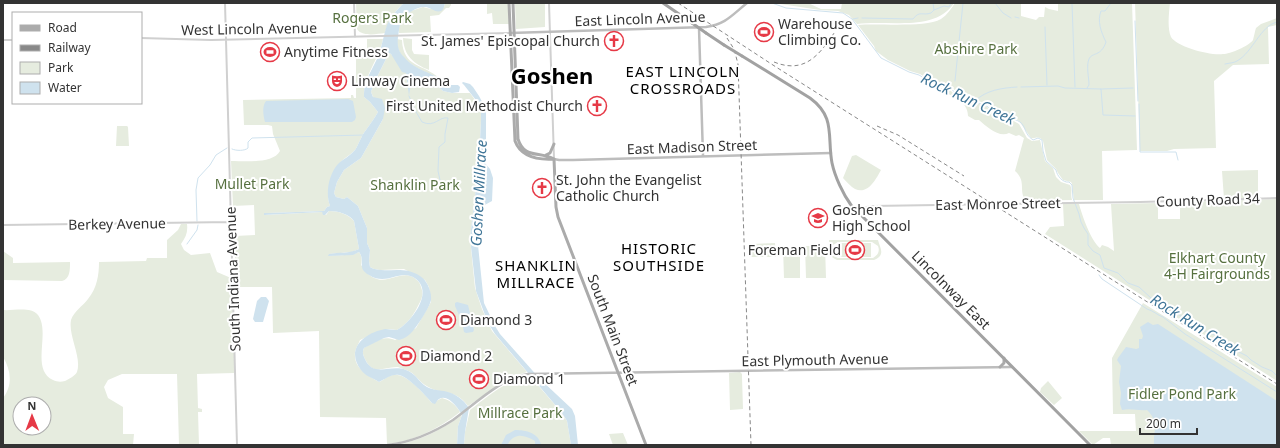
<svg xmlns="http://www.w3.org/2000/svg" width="1280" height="448" font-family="'Noto Sans',sans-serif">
<rect width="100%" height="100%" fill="#fff"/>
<path fill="#e6ecdf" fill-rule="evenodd" d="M356 3H404C395 10 388 22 385 33 377 34 362 37 357 29Z
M445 3H451V5L449 8H446L439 15 430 16 431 32 399 33V27L403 19 411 11 423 7 431 9 444 7Z
M487 3H508L509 24H493L492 13 487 14Z
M515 3H545V27L516 29Z
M774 3H808L821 9H841L842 3H954C936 32 887 20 857 24L849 15 838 11 820 10Z
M955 3H1021V16L1036 20 1039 17H1044L1045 7 1049 9 1058 11V3H1132L1137 150 1102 151 1103 200H1074L1072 184 1071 182 1063 180 1058 173 1056 169 1047 160 1043 141C1039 135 1036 139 1031 138L1019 121 1010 117 999 115 989 105 963 95 960 96 951 86 937 85 920 74 910 71 888 60 876 51 874 46 858 25C878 23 925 28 941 19 947 15 951 9 955 3Z
M1135 3H1170C1169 13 1167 28 1171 37 1177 47 1211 56 1223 54 1230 54 1249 46 1253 40 1254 36 1255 31 1256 28L1261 24 1277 18V25L1268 27 1269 64 1233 65 1214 81 1216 148 1174 149 1167 151H1140Z
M403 38 412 39V50L414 54 429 55V70C414 64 404 56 403 38Z
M367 39H383C379 60 363 76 364 97L370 102 378 112C374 119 370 124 366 130 361 136 359 144 355 150 351 155 342 159 339 164 331 175 325 193 330 206L327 207 324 211 268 213 265 215 322 212 326 215 329 211C338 211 348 214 354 221L359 249 352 252 329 254V256C339 254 350 257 359 252 362 256 362 260 361 265 365 270 369 277 377 279 389 283 400 271 413 277 417 280 420 282 421 287 423 292 423 296 420 302 414 314 409 323 397 330L389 329 375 333 360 340C358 345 354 351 355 356 355 369 369 376 379 382 384 380 387 376 393 375 407 373 424 394 432 403L442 398C450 400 456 405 460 412 438 429 415 441 387 444L386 418 320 417 319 331 273 333 272 287H235V236L255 235 254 205 233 206 231 161C245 161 273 164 280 151L273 134 272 126 268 125H244L243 100 351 98V95H353L354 98H356V59H357V52H367Z
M397 39 402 40C403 68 424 64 439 78 423 71 395 61 397 39Z
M389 53 391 54 406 72 407 81 411 82 414 80 435 84 443 91 452 93H470L481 108V120L479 162 470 238 475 288 482 309 492 331 527 372 509 378 468 406C454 387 441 396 425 385 417 380 417 374 406 370 404 369 400 368 398 367 385 366 373 377 365 359 363 355 362 352 364 348 373 341 384 335 395 340L416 328 431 302 429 287 425 280 404 269 380 270 374 269 370 267 369 261 370 250 367 243V228L358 206 347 197 344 199 336 197 334 193 337 182 344 170 361 158 383 119 371 92 374 83Z
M941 88 949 89 959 99H965L986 106 999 118 1012 120 1019 124 1027 138 1032 141 1040 140 1045 161 1053 168 1056 177 1061 182 1070 185C1073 190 1070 194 1072 200L1026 201C1018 191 1027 181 1015 171L1024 138 1019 135 1016 136 1009 133C999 138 987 127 979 120H975L968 116C968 101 952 96 940 90Z
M117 126H127L128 127 129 146H116Z
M856 155 881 170C876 179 868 195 855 189 851 187 847 182 843 178L852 156Z
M1258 170V198L1224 199 1222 171Z
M1277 199V381L1045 234 1050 227 1064 226 1063 204H1079C1082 215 1091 241 1100 248L1102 245 1108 247 1114 251 1111 204 1158 203V219H1180V202Z
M181 224H187C188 232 186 237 181 244L184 250 191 255 210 253 217 272 231 278 235 349 234 373 197 374 198 408 202 409V412H198L199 445H179L177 374H122L108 380 104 387 108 398 123 407V434H134L133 445H3V398C13 385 11 370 3 357V310C13 311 31 306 38 315 51 333 30 369 53 380 57 382 61 382 65 381 69 379 75 376 77 372 82 357 68 336 71 320 74 311 83 306 88 299 97 288 99 275 99 262L146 261 147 258H167V240L178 230ZM20 404H44V428H20Z
M829 240H878C880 248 886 255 874 260H837C829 257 827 250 832 243L829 242ZM838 242H872L878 246C880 251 878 255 873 258H838C832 256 830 250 833 245Z
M775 243 776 257H750V244Z
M840 243H871V257H840Z
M805 246H825L826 278H806Z
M783 247H800V278H784Z
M3 251 13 258V263L70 262C70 270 70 279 62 281L3 280Z
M1143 303 1277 387V445H1111L1110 438H1103L1093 445 1079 431H1136L1135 414H1113L1112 358Z
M740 372 742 374V377L743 409 730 410 729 373Z
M530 376 562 413 567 421 571 445H464L465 432 470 410C488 396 506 380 530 376Z
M1048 381 1062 398 1054 405 1040 392 1041 388Z
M462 415 458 426 457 445H395C420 441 441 430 462 415Z
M623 433 628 445H613L609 434Z"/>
<path fill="#cfe2ee" d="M404 3H445C444 6 444 10 441 11 436 13 431 8 426 7 418 6 407 13 402 19 399 25 399 31 398 37 397 45 398 51 404 57 417 72 432 71 445 83L451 85H458L460 87 459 92 452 93 443 91 435 84 414 80 411 82 409 96 406 73 402 72 391 54 389 53 374 83 371 92 373 97 382 99 385 108 383 119 361 158 344 170 337 182 334 193 336 197 344 199 347 197 358 206 367 228V243L370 250 369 261 370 267C383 275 403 264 420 276 427 280 432 292 431 300 430 307 415 330 410 334 407 337 403 339 399 340L389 337 384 338 364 348C362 352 363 355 365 359 373 378 391 364 406 370 416 374 417 379 424 385 431 390 437 390 444 391 455 393 463 399 469 408L465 432 464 445H457L458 426 462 415C459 409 448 393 439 399 437 400 436 403 435 404L432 403C426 396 409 377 399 375 391 374 386 379 379 382 373 378 365 376 361 370 345 349 364 333 385 329 389 329 393 330 397 330 411 322 434 293 416 279 400 267 388 287 369 275 356 268 366 261 359 252L353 255 328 256 329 254C339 252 349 254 359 249L354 221C349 214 338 211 329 211L325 215H323L322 212 264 215V213H268L324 211 327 207 330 206C325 193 329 174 338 164 343 159 350 156 355 150 359 144 361 136 366 130 370 124 374 119 378 112L370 102 364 97C363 80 373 70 379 54 382 45 384 34 387 25 391 17 398 8 404 3Z
M463 82 470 84 473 87 479 96 486 109V155L484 162 490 169 493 178 492 201 481 207 476 239 478 245 484 303 495 326 500 334 540 379 572 409 575 416 578 445H571L567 421 562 413 495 334 488 323 476 291 470 238 479 162 481 120V108L479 104 464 85 462 83Z
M348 99 353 101 356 117 355 120 352 122H265C263 115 262 106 266 101Z
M261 297H266L269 301 263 322H255L253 319 257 301Z
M457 302 468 305 474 330 473 332 466 333 464 332 462 322 455 306V303Z
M1148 322 1153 325 1158 324 1277 401V445H1154C1153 430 1160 423 1147 410 1138 411 1131 408 1122 410L1120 404 1121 393 1119 382 1121 366 1117 360 1118 358 1126 347 1136 349 1139 348V339H1142L1143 336 1140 327Z
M515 430C526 430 539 433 541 445H535V441C524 435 515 432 507 445H501L506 435Z"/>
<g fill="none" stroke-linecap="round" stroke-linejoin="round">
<path stroke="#cfe2ee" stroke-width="1" d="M772 3 786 8 843 13 852 19 881 58 909 72 919 75 936 85 951 88 958 97 985 105C991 108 994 115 1001 117 1007 119 1014 118 1020 122 1026 126 1024 134 1033 140L1038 138 1042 140 1043 151 1046 161 1056 170C1057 176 1063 183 1069 182L1072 185 1073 198 1079 214 1081 222 1084 228 1088 234V245L1093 251 1100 255 1104 268 1118 273 1128 283 1139 287 1151 298 1158 301 1179 315 1191 321 1200 329 1215 335 1222 342 1233 349 1247 356 1251 360 1262 367 1272 371 1277 376
M995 3 1003 13 1011 18
M1072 3 1075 87
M934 10 944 6 949 7 951 3
M1015 17 1019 18
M862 18 913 19C920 10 922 16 931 13L934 10 933 3
M853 19 858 18
M1135 21 1138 101
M1045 27 1047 85
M1225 64C1229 63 1234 63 1237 61 1253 52 1260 26 1277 22
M955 81 963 3
M1021 87 1058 86 1065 88 1101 89 1103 115 1135 116
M1087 88 1089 85C1089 78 1086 66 1089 59 1092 52 1101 57 1106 42 1101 32 1097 21 1101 11H1105L1111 3
M1101 89 1133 88
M409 96 415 110 422 122C435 128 439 116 448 118L445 134V142L439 147 438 171 440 180
M975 101C986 90 1002 88 1017 87
M1139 104 1140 152H1176L1178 160
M232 149C236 151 245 151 248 148V142L252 138 364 135
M197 221 196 190 198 178 210 165 216 155 227 148
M187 244 197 230 198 225
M1099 275 1102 279 1147 309C1154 311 1157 315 1163 317L1185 334 1277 392"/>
<path stroke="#d0d0d0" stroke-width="2" d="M225 3 237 445
M354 3 355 37
M549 3 554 159
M141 38 211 40 510 33
M3 40H13
M857 211 862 208 872 206 1140 202 1277 198
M3 225 231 222"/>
<path stroke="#bdbdbd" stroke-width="2.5" d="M699 28 703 156
M510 33 706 27C726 24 732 15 747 3
M554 159 559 160H573L831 153
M388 445C412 442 433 433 453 420 475 404 501 378 528 374L1012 367"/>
<path stroke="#ababab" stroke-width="3" d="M509 3 515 141C521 157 538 160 554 159
M513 3 518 139C524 159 539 151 554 159
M546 155 550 153 554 144
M554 159 556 207 558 217 646 445
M1000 367 1004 363V358"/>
<path stroke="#a2a2a2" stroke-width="3" d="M663 3 692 23
M706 33 724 45
M742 56 810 98C836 117 827 137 832 163 835 177 843 194 851 205L1090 445"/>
<path stroke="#888" stroke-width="1" stroke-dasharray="4 3" stroke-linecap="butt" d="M678 3 776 67 1277 384
M727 38 734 49 738 64 751 445
M774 62C811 77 825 45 843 20
M877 126 898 135 964 176"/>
<path stroke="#a2a2a2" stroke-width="3" d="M692 23 706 33
M724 45 742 56"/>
</g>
<defs>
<g id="stadium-ring" transform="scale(1)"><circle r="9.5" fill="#fff" stroke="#e63946" stroke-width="1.5"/><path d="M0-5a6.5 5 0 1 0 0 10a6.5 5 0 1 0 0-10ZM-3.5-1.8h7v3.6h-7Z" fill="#e63946"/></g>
<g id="church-ring" transform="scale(1)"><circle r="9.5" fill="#fff" stroke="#e63946" stroke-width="1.5"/><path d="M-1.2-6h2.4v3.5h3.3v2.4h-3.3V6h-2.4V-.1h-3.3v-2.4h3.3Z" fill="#e63946"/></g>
<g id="theatre-ring" transform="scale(1)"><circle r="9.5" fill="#fff" stroke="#e63946" stroke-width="1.5"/><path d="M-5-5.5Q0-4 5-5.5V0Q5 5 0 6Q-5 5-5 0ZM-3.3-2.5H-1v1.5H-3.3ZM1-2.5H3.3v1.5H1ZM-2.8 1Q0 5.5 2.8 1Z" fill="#e63946"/></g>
<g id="school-ring" transform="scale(1)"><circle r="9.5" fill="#fff" stroke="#e63946" stroke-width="1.5"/><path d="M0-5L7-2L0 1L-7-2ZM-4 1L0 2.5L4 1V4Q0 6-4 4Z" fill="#e63946"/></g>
</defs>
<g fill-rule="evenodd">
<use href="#stadium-ring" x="764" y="32"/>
<use href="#church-ring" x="614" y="41"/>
<use href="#stadium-ring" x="270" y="52"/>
<use href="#theatre-ring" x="337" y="81"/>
<use href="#church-ring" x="597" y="106"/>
<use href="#church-ring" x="542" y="188"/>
<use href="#school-ring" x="818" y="218"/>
<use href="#stadium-ring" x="855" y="250"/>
<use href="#stadium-ring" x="446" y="320"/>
<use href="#stadium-ring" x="406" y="356"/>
<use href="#stadium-ring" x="479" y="379"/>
</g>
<g text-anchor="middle" stroke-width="4" stroke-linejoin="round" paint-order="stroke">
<g font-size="14" fill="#56703f" stroke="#fff">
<text x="372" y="23">Rogers Park</text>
<text x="976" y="54">Abshire Park</text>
<text x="252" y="189">Mullet Park</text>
<text x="415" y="190">Shanklin Park</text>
<text x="1217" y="263">Elkhart County<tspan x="1217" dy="16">4-H Fairgrounds</tspan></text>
<text x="1182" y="399">Fidler Pond Park</text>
<text x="520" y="418">Millrace Park</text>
</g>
<g font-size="14" fill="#333" stroke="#fff">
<text transform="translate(640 19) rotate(-2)" y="5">East Lincoln Avenue</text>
<text transform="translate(249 29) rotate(-1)" y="5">West Lincoln Avenue</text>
<text transform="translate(692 147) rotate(-2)" y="5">East Madison Street</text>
<text transform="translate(1208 200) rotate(-2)" y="5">County Road 34</text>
<text transform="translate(998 204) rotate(-1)" y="5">East Monroe Street</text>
<text transform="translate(117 224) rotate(-1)" y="5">Berkey Avenue</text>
<text transform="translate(233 279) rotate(-92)" y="5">South Indiana Avenue</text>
<text transform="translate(951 290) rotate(45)" y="5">Lincolnway East</text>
<text transform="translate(613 330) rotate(69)" y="5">South Main Street</text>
<text transform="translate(815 360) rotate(-1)" y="5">East Plymouth Avenue</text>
</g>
<g font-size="14" fill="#333" stroke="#fff" text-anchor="start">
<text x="778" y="29">Warehouse<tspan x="778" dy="16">Climbing Co.</tspan></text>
<text x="600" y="46" text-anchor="end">St. James' Episcopal Church</text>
<text x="284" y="57">Anytime Fitness</text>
<text x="351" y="86">Linway Cinema</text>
<text x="583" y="111" text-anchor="end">First United Methodist Church</text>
<text x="556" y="185">St. John the Evangelist<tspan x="556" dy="16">Catholic Church</tspan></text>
<text x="832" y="215">Goshen<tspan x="832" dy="16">High School</tspan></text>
<text x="841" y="255" text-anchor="end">Foreman Field</text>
<text x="460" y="325">Diamond 3</text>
<text x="420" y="361">Diamond 2</text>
<text x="493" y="384">Diamond 1</text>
</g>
<g font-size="15" letter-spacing="1" fill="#000" stroke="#fff">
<text x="683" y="77">EAST LINCOLN<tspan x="683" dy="17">CROSSROADS</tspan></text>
<text x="659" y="254">HISTORIC<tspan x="659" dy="17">SOUTHSIDE</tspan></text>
<text x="536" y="271">SHANKLIN<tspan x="536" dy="17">MILLRACE</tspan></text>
</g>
<g font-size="15" font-style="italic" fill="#3f7597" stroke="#fff">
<text transform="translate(968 99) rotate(25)" y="5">Rock Run Creek</text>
<text transform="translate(479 193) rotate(-87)" y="5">Goshen Millrace</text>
<text transform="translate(1195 325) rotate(32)" y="5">Rock Run Creek</text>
</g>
<g font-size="22" font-weight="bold" fill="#000" stroke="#fff">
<text x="552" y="84">Goshen</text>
</g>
</g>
<rect width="1280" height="448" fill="none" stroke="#333333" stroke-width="8"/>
<rect x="12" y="12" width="130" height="92" fill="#ffffff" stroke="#adadad"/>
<rect x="20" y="25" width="20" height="6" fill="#ababab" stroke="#adadad"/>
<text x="48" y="32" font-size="12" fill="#333333">Road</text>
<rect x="20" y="45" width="20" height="6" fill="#888888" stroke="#adadad"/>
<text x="48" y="52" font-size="12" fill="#333333">Railway</text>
<rect x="20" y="62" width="20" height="12" fill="#e6ecdf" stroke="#adadad"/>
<text x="48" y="72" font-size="12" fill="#333333">Park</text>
<rect x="20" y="82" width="20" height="12" fill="#cfe2ee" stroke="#adadad"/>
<text x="48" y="92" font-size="12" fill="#333333">Water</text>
<g transform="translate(32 416) rotate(359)"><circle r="19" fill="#ffffff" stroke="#adadad"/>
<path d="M0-3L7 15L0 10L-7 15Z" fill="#e63946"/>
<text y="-6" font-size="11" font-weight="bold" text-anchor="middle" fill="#333333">N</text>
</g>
<path d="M1140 428v6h57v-6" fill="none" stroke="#333333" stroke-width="2"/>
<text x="1146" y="428" font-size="12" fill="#333333" stroke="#ffffff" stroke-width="3" paint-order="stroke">200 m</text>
</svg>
